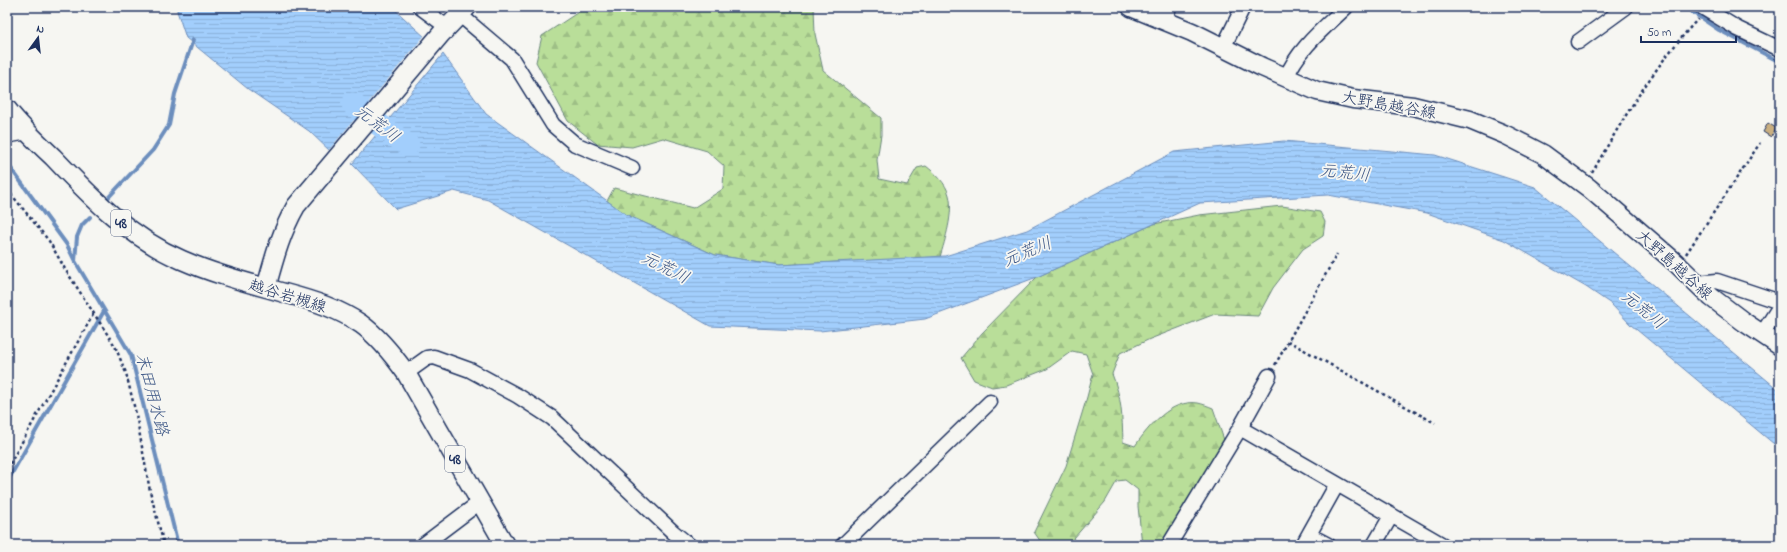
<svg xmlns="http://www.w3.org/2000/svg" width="1787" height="552" font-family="'Indie Flower','Klee One',sans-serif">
<defs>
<pattern id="forest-firs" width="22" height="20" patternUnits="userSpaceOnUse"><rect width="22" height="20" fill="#b9de99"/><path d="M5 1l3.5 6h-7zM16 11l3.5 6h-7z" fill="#9ebf86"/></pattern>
<pattern id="water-rules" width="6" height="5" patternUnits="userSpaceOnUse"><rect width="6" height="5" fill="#a2cefc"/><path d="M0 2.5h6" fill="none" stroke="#8bb1da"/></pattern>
</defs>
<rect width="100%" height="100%" fill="#f6f6f2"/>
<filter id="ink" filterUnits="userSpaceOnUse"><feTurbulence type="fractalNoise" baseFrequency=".025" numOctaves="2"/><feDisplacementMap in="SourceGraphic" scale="8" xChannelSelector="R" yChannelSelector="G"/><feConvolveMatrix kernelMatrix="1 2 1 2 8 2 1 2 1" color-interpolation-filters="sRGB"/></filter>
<g filter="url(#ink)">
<path fill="url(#forest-firs)" stroke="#6a867c" d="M586 7H814L815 34 823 70 881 118V135L877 160 879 179 907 185 917 168 926 166C935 173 946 183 949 195 954 213 945 240 940 257L779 265 715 255 627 215 607 201 614 188 693 208 723 189 724 166 707 151 663 138 632 147 597 144 568 121 536 62 542 36Z
M1282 206 1320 212 1325 222 1323 236 1303 249 1273 288 1258 316 1215 314 1150 339 1120 353 1112 374C1122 399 1122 415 1123 442L1135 446C1149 426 1171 399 1198 403 1203 404 1208 406 1213 408L1224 440 1164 545H1142L1138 506V490L1125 480 1117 481 1105 502 1068 545H1043L1034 532 1066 466 1087 397 1093 374 1086 354 1072 351 1047 369 1006 385 992 387 974 380 961 358 982 333 1037 277 1154 224 1199 215Z"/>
<path fill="url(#water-rules)" stroke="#6c8ebd" d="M178 7H392L426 38 332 153 309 131 248 89 186 38 177 11Z
M443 54 486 114 627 215 715 255 779 265 945 256 1027 230 1174 152 1284 141 1435 155 1535 187 1780 391V449L1631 325 1611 304 1586 287 1504 240 1427 213 1328 195 1200 203 1037 277 925 319 820 331 710 326 488 200 454 191 396 209 352 164Z"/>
<path fill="#f6f6f2" d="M425 35 428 38 332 155 328 151Z"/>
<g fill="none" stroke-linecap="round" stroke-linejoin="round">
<path stroke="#6c8ebd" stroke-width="4" d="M1685 7 1719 30 1780 62
M7 163 67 245 75 261
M106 200 153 150 169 125 175 94 193 40
M90 217 82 225 77 237 75 261 131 355 178 545
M7 482 104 311"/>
<path stroke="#a2cefc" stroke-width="23" d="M353 104 367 116 408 145"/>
</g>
<path fill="#caaf80" stroke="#1b2f5e" d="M1768 123 1776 128 1771 137 1763 132Z"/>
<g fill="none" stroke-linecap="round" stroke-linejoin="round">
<g stroke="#1b2f5e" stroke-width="17">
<path id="minor" d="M420 7 447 27
M1702 7 1738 29 1780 49
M459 14 512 59 553 125 575 144 632 168
M1165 21 1169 7
M1578 42 1626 7
M1223 48 1243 7
M1286 78C1297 50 1324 28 1346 7
M7 131 11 135 28 132
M1697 283 1717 281 1780 302
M1762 334 1780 306
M406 373 427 358 434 357 470 370 518 396 552 418 673 532 689 545
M1240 428 1443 545
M1309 535 1328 545
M423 545 480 502
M843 545 990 402
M1169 545 1240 428 1269 376
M1303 545 1337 484
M1374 545 1391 516"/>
</g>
<g stroke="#1b2f5e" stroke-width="21">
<path id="major" d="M1131 7 1192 32 1262 67 1317 91 1353 99 1413 106 1470 120 1506 135 1543 154 1589 188 1675 262 1711 297 1744 322 1780 346
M7 109C20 126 37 142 53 157 91 197 130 238 182 260 216 275 253 284 288 294 314 301 339 309 361 324 379 337 393 355 406 373L505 545
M266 288C274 259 281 232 296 206L441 34 467 7"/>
</g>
<path stroke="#1b2f5e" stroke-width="2.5" stroke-dasharray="3 3" stroke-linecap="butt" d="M1592 173C1623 118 1655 65 1698 19
M7 189 49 241 65 269 115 346 126 373 136 414 150 491 164 545
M1686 254 1760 143
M1288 341 1435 423
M1275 365 1337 254
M7 469 94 313
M1643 545 1644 543"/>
<use href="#minor" stroke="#f6f6f2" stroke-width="14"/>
<use href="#major" stroke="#f6f6f2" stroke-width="18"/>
</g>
</g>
<g text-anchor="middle" stroke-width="3.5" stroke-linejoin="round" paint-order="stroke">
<g fill="#f6f6f2" stroke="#5d6b8a" stroke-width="1">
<rect x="111" y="210" width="20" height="26" rx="3"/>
<rect x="445" y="446" width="20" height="26" rx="3"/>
</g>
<g font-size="15" font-weight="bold" fill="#1b2f5e">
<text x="121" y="228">48</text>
<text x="455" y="464">48</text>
</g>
<g font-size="16" fill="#1b2f5e" stroke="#f6f6f2">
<text transform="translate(1389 104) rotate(10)" y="6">大野島越谷線</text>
<text transform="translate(1675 264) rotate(42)" y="6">大野島越谷線</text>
<text transform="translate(288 295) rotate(17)" y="6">越谷岩槻線</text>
</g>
<g font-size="17" font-style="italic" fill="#3d5786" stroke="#f6f6f2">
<text transform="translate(378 123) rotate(37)" y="6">元荒川</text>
<text transform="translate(1345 172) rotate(6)" y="6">元荒川</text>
<text transform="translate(1027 251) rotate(-23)" y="6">元荒川</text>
<text transform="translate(666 267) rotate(27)" y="6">元荒川</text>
<text transform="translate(1644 309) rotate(39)" y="6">元荒川</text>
<text transform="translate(153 394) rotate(75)" y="6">末田用水路</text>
</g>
</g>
<rect width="1787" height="552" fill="none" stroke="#f6f6f2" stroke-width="24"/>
<rect x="12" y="12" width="1763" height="528" fill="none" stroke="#1b2f5e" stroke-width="1.5" filter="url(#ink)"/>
<g transform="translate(38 38) rotate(15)" stroke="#f6f6f2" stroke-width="3" paint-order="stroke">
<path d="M0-3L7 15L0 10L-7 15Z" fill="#1b2f5e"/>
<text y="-6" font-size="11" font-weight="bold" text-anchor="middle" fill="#1b2f5e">N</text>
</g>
<path d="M1641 36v6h95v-6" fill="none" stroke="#1b2f5e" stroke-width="2"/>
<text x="1647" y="36" font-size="12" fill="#1b2f5e" stroke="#f6f6f2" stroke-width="3" paint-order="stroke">50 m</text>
</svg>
